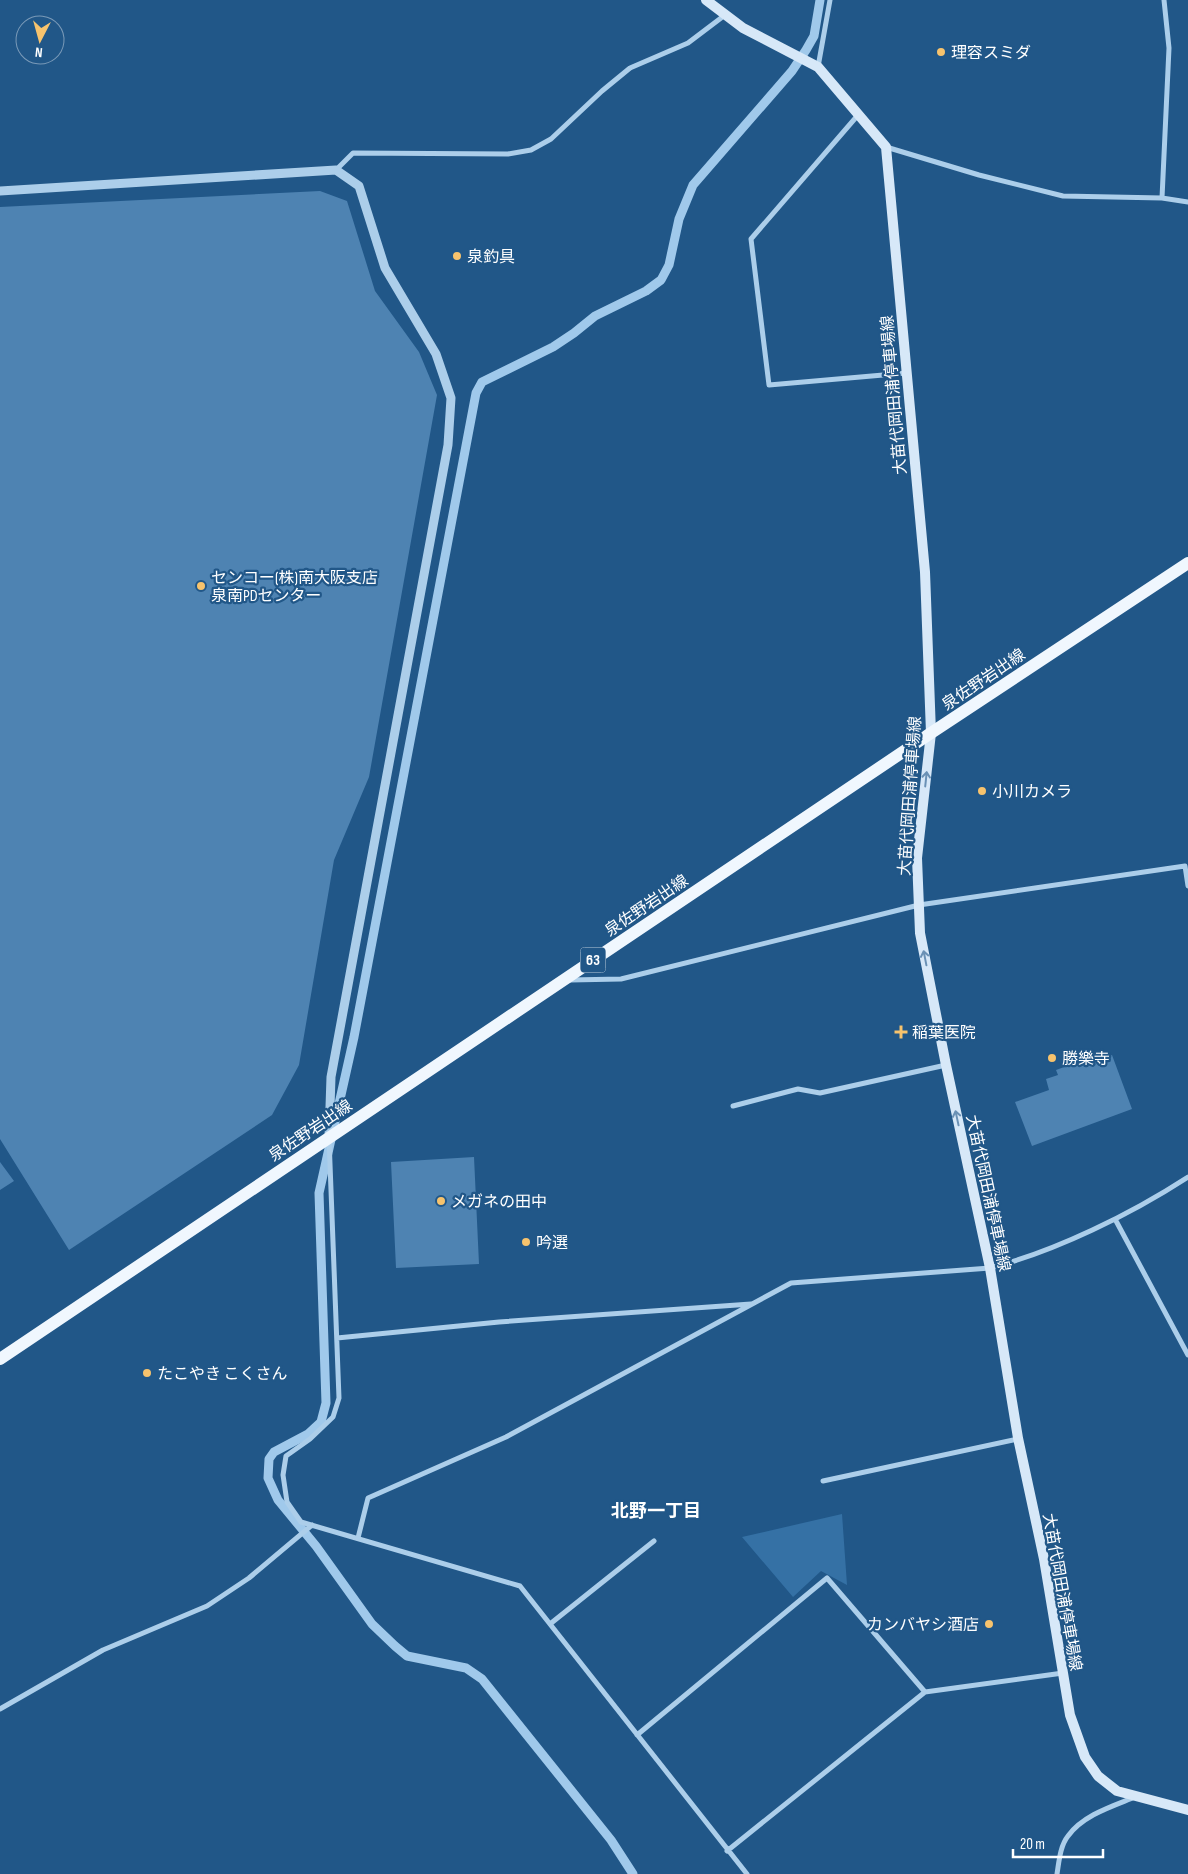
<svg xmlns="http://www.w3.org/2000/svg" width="1188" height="1874" font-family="'Sofia Sans Condensed','Noto Sans JP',sans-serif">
<rect width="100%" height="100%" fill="#215788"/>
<path fill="#3571a5" d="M842 1514 847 1585 821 1571 793 1597 742 1537Z"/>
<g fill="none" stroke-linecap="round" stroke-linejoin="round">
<path stroke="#a0c9eb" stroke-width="9" d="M633 1874 611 1840 482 1679 466 1668 407 1656 395 1646 372 1624 316 1546 278 1500 268 1478 269 1459 274 1452 308 1434 321 1422 326 1403 319 1193 354 1037 476 393 482 382 553 347 574 333 595 316 646 291 661 280 669 265 679 219 693 185 792 71 806 50 814 36 820 0"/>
</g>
<path fill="#4e83b2" d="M320 191 347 201 375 291 419 352 437 395 369 777 334 860 299 1065 272 1115 69 1250 0 1139V207Z
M1112 1055 1132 1109 1032 1146 1015 1102 1049 1090 1046 1079 1058 1075 1056 1070 1089 1058 1090 1063Z
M474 1157 479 1264 396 1268 391 1162Z
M0 1162 14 1181 0 1190Z"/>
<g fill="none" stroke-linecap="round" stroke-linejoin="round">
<path stroke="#acceea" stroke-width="5" d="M818 67 830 0
M858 115 751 239 769 385 906 373
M886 147 979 175 1063 196 1162 198 1188 202
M336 170 353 153 508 154 531 150 551 139 602 91 630 68 688 43 725 15
M1162 198 1169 48 1164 0
M570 980 621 979 919 905 1185 866 1188 886
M733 1106 798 1089 820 1093 946 1065
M329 1138 339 1398 333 1417 310 1439 286 1456 283 1475 287 1502 301 1522 520 1586 747 1874
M1115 1219 1188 1355
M337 1338 499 1322 751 1304
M823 1481 1018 1439
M358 1538 368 1498 506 1437 791 1283 990 1268C1056 1251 1131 1214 1188 1177
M550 1624 654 1541
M0 1709 103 1650 207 1606 249 1578 312 1525
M637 1735 827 1578 925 1692
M727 1851 925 1692 1063 1673
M1057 1874C1059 1862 1060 1846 1068 1836 1083 1815 1113 1806 1135 1797"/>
<path stroke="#acceea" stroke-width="9" d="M0 191 336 170 359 186 385 268 436 354 451 398 448 445 331 1077 329 1137"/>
<path stroke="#d7e8f8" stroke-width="10" d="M706 0 743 28 818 67 886 147 925 572 931 733 917 858 920 933 946 1065 990 1268 1018 1438 1044 1559 1070 1715 1085 1757 1098 1776 1117 1791 1188 1810"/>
<path stroke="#f0f7fe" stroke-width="12" d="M0 1359 931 733 1188 563"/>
</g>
<defs><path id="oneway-shaft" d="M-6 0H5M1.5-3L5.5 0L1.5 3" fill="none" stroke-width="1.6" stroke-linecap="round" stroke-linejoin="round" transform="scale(1.25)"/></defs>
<g stroke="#6a91b5">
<use href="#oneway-shaft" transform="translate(926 779) rotate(-84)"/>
<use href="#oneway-shaft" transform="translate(925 958) rotate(-101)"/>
<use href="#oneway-shaft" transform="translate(957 1118) rotate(-102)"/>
</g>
<g fill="#f7c36d" stroke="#215788" stroke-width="2">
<circle cx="941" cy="52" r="5"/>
<circle cx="457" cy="256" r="5"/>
<circle cx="201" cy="586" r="5"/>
<circle cx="982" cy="791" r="5"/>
<path d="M898.5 1024.5h5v5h5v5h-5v5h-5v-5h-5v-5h5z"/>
<circle cx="1052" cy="1058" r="5"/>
<circle cx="441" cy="1201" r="5"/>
<circle cx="526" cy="1242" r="5"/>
<circle cx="147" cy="1373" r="5"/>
<circle cx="989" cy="1624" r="5"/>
</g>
<g text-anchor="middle" stroke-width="4.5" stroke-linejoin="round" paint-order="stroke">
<rect fill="#215788" stroke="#bccddb" stroke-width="1" x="580.5" y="947.5" width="25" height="25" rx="4"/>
<g font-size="15" font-weight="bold" fill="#fff">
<text x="593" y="965">63</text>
</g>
<g font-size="16" fill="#fff" stroke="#215788" text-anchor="start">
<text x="951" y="58">理容スミダ</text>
<text x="467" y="262">泉釣具</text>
<text x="211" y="583">センコー(株)南大阪支店<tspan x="211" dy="18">泉南PDセンター</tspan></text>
<text x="992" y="797">小川カメラ</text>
<text x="912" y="1038">稲葉医院</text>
<text x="1062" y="1064">勝樂寺</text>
<text x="451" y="1207">メガネの田中</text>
<text x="536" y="1248">吟選</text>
<text x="157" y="1379">たこやき こくさん</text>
<text x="979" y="1630" text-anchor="end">カンバヤシ酒店</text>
</g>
<g font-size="16" fill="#fff" stroke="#215788">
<text transform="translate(893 395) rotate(-95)" y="6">大苗代岡田浦停車場線</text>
<text transform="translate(983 679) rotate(-34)" y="6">泉佐野岩出線</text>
<text transform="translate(909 796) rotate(-86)" y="6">大苗代岡田浦停車場線</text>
<text transform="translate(646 905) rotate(-34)" y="6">泉佐野岩出線</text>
<text transform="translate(310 1130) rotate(-34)" y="6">泉佐野岩出線</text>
<text transform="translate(989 1193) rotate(78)" y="6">大苗代岡田浦停車場線</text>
<text transform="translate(1063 1592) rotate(80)" y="6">大苗代岡田浦停車場線</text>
</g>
<g font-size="18" font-weight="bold" fill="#fff" stroke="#215788">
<text x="656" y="1517">北野一丁目</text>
</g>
</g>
<g transform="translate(40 40) rotate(186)"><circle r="24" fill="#215788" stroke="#7a9ab8"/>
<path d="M0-4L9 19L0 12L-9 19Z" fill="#f7c36d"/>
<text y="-8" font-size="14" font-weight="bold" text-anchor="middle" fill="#ffffff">N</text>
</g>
<path d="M1013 1849v8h90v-8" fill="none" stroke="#ffffff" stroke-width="2.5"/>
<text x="1020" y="1849" font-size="15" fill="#ffffff" stroke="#215788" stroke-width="4" paint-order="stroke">20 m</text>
</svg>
